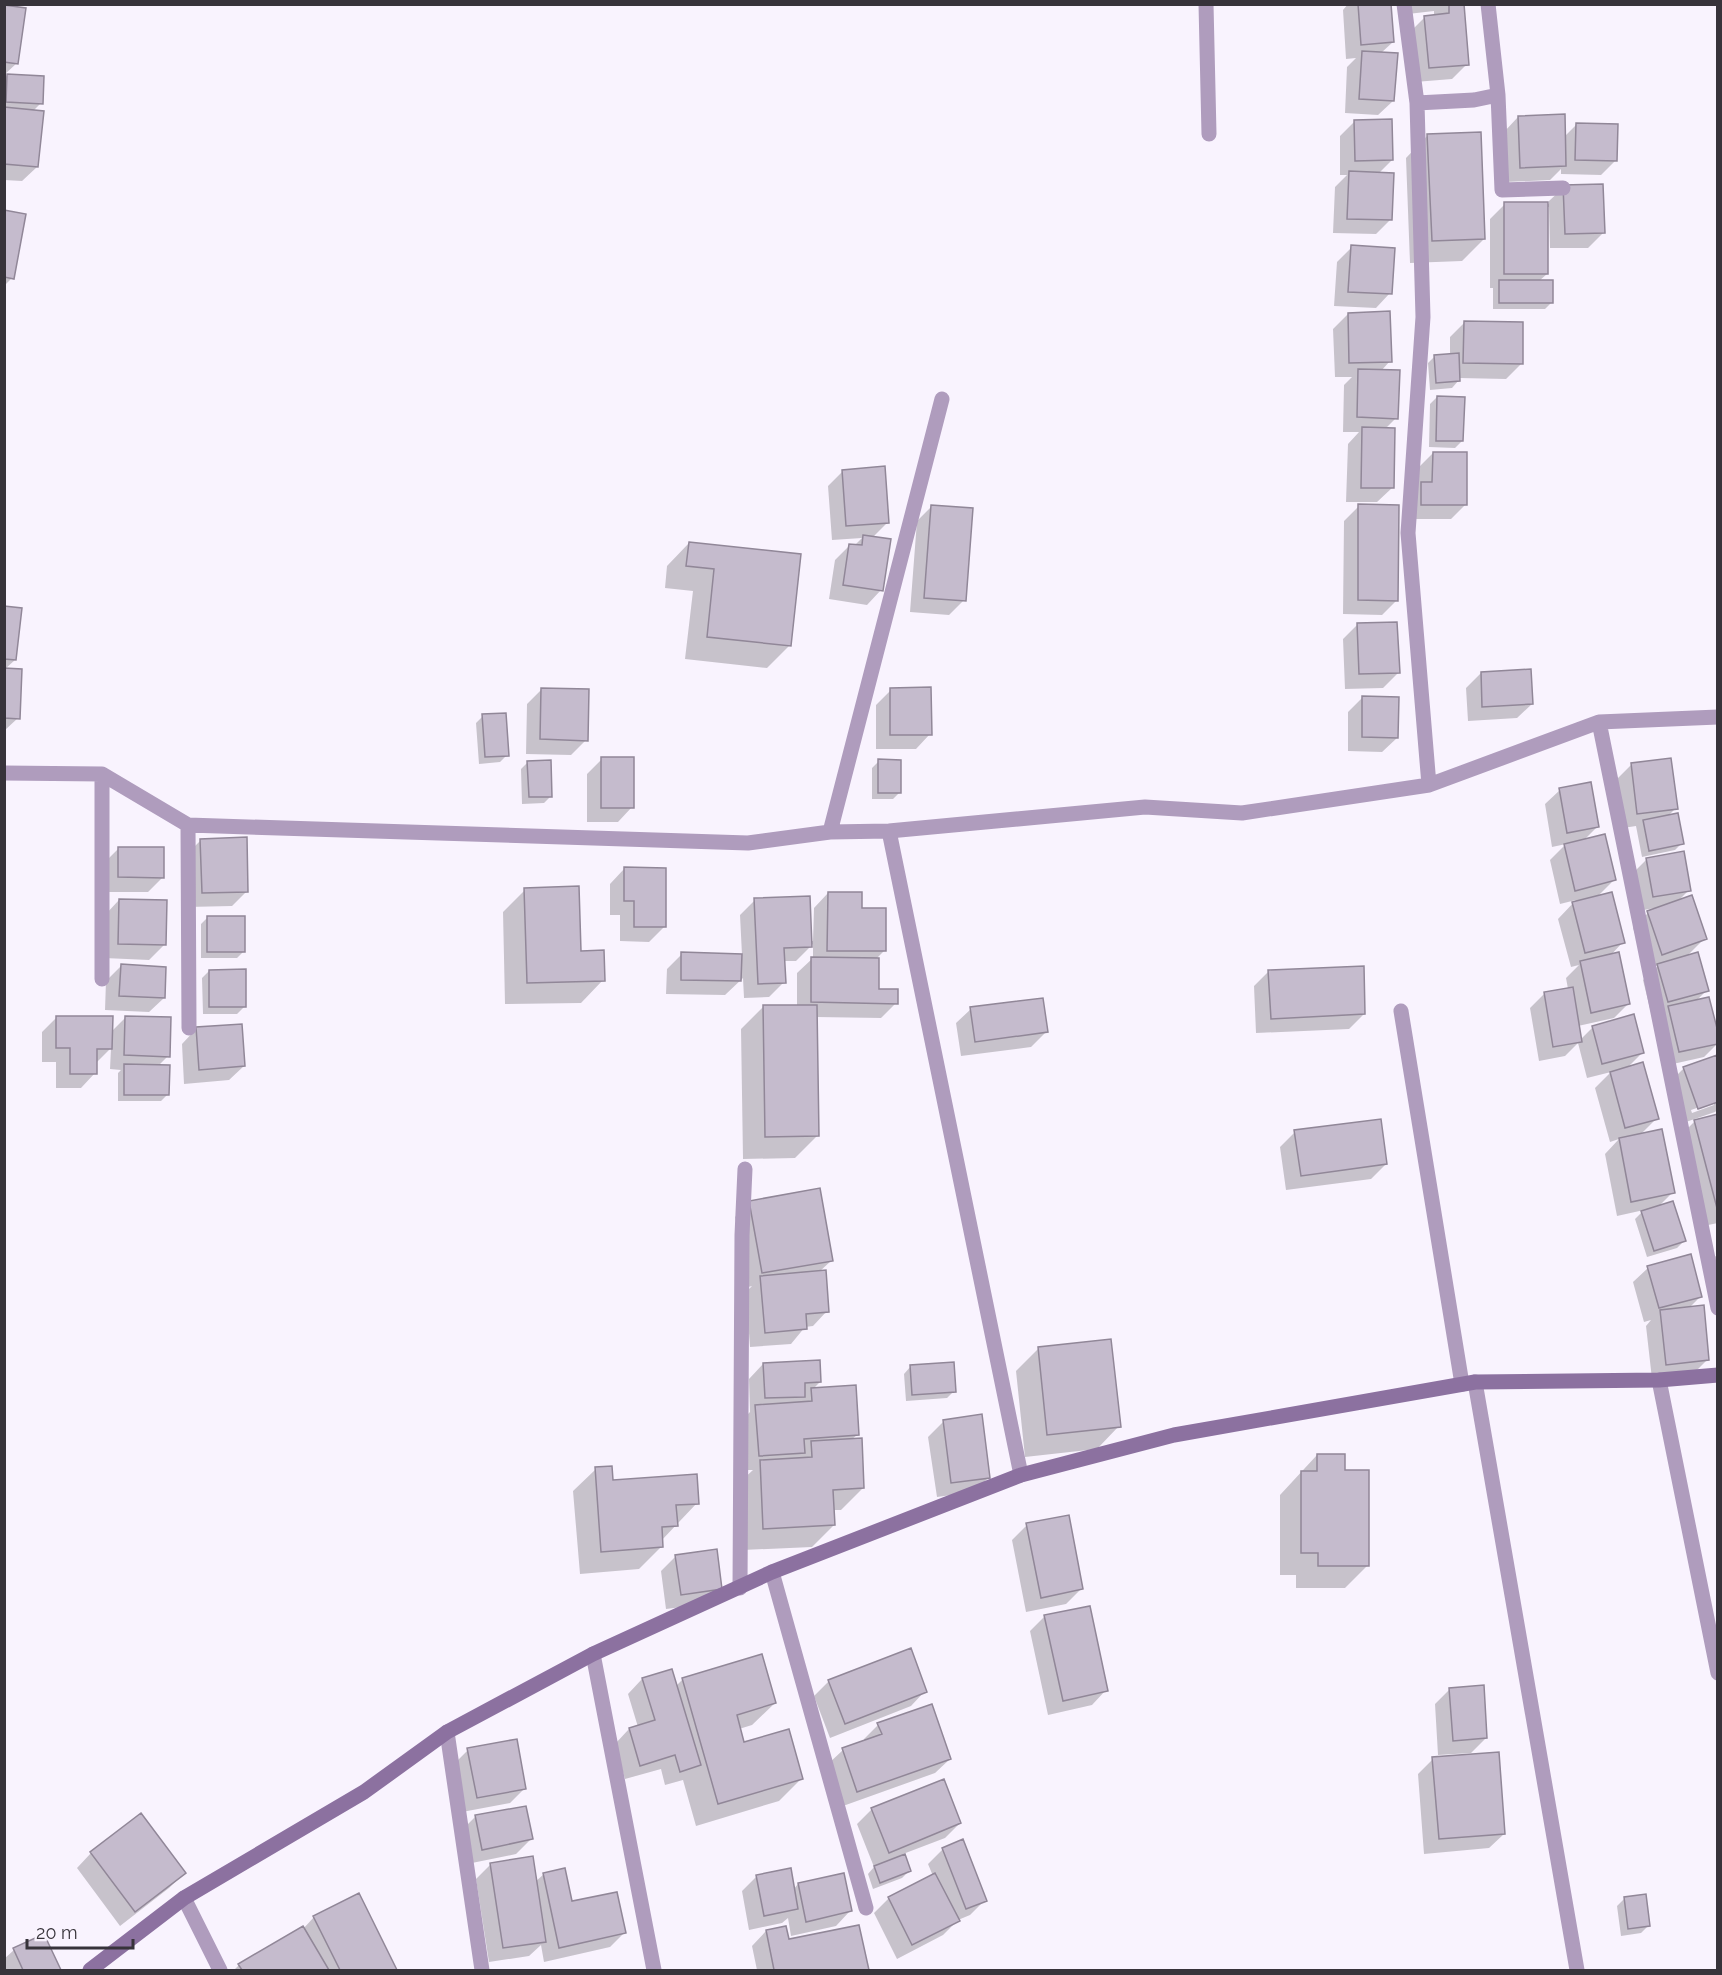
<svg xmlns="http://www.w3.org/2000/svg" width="1722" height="1975" font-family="Raleway,sans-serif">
<rect width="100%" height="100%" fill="#f9f3fe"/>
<path fill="#0003" fill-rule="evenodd" d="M1348 4H1390L1393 42 1381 53 1393 101 1378 115 1345 113 1347 67 1356 58 1346 59 1343 10Z
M1407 4H1463L1467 64 1452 79 1415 82 1410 32 1425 17 1434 16V11L1408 14Z
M4 7 17 63 4 75Z
M4 76 42 78 41 103 32 112 37 167 22 181 4 180Z
M1518 117 1564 137 1577 124 1616 160 1601 175 1561 174V169L1550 180 1505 182 1504 132Z
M1355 121 1392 160 1378 174 1390 220 1376 234 1333 233 1335 187 1347 175H1340V136Z
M1428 135 1484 239 1462 261 1410 263 1406 158Z
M1564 187 1603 233 1588 248H1550L1549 207H1547V274L1539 281 1552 302 1545 309H1493V288H1490V219L1505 204H1549V201Z
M4 212 12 278 4 286Z
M1352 247 1390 293 1376 308 1334 306 1337 262Z
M1348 314 1390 361 1381 371 1396 418 1385 429 1392 488 1377 502H1346L1348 444 1359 432H1343L1344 385 1352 377H1335L1333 329Z
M1465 322 1521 364 1506 379 1459 378V380L1452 388 1430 390 1428 363 1435 356 1450 355V337Z
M1437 397 1462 441 1455 448 1429 447 1430 404Z
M1433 453 1466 504 1451 519H1407L1418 468Z
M843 471 888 522 872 538 881 590 867 605 829 599 835 560 850 545 854 546 862 538 832 540 828 486Z
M932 506 964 600 949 615 910 612 917 521Z
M1359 506 1397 600 1382 615 1343 614 1344 521Z
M689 543 790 645 767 668 685 659 693 591 665 588 667 566Z
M4 608 15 660 5 669 18 718 4 731Z
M1358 624 1398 673 1383 688 1345 689 1343 639Z
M1481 673 1532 704 1517 718 1468 721 1466 688Z
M542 689 586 740 571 755 526 754 527 704Z
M891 690 930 734 916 749H876V705Z
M1363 697 1397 738 1382 752 1348 751V712Z
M483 716 507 755 500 762 479 764 476 723Z
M602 759 632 807 618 822H587V774Z
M879 761 900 792 893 799H872V768Z
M528 762 551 796 544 803 522 804 521 769Z
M1632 764 1676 808 1668 816 1682 843 1675 850 1642 857 1636 826 1623 828 1617 779Z
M1560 790 1598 826 1583 841 1614 880 1596 898 1623 942 1610 956 1629 1003 1614 1018 1578 1026 1580 1040 1593 1027 1642 1053 1627 1068 1657 1118 1640 1135 1673 1192 1658 1207 1684 1241 1677 1248 1647 1257 1635 1219 1644 1210 1617 1216 1605 1154 1619 1139 1610 1142 1595 1088 1611 1072 1587 1078 1578 1043 1565 1056 1539 1061 1530 1008 1545 993 1568 989 1566 978 1579 965 1571 967 1558 919 1576 900 1560 904 1550 860 1566 844 1552 847 1545 804Z
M201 840 247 891 232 906 187 907 186 855Z
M119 848 163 877 148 892H103L104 863Z
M1683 853 1689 890 1677 902 1705 938 1686 957 1707 990 1696 1001 1718 1043 1704 1057 1664 1066 1643 980 1659 965 1647 969 1633 928 1648 913 1656 910 1655 908 1638 911 1631 875 1646 860Z
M624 869 664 927 649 942 620 941V915H610V884Z
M525 890 603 980 581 1003 505 1004 503 912Z
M828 893 860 909 884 951 876 959 877 990 896 1003 881 1018 816 1017 817 1136 795 1158 743 1159 741 1029 763 1007H797V973L813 958V944L796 961H783L784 982 769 997 744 998 743 978 725 995 666 994 667 969 682 954 742 955 740 915 755 900 811 941H813L814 908Z
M119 900 164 945 149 960 104 958 105 915Z
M208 917 244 951 237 958H201V924Z
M121 966 164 998 149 1012 105 1010 106 981Z
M209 971 244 1007 237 1014H203L202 978Z
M1269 971 1364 1014 1349 1029 1256 1033 1254 986Z
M971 1009 1046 1032 1031 1047 961 1056 956 1023Z
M57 1017 111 1032 126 1017 168 1056 158 1066 168 1094 161 1101H118V1073L121 1070 110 1069 111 1048 95 1064V1073L81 1088H56V1062H42V1032Z
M196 1029 244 1066 229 1080 184 1084 182 1044Z
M1716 1057 1718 1063V1109L1715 1112 1683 1123 1669 1083 1684 1068ZM1714 1102V1105L1692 1113 1691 1110Z
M1718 1115V1223L1703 1226 1680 1136 1695 1121Z
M1295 1132 1386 1164 1371 1179 1286 1190 1280 1147Z
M750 1202 832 1260 819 1272 827 1311 813 1326 805 1327 791 1344 750 1347 746 1292 752 1286 748 1287 735 1217Z
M1718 1254V1321L1706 1265Z
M1648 1268 1701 1296 1689 1308 1708 1359 1693 1374 1652 1379 1646 1326 1651 1320 1644 1322 1633 1282Z
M1038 1349 1119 1426 1097 1449 1025 1457 1016 1371Z
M763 1364 820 1382 812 1390 857 1435 851 1440 863 1488 841 1510H833L834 1525 812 1547 742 1550 738 1484 753 1470H744L741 1421 750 1412 749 1379Z
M911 1366 954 1391 947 1398 906 1401 904 1374Z
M943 1422 989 1477 974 1492 937 1497 928 1437Z
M1317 1455 1344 1472 1367 1566 1345 1588H1296V1575H1280V1495Z
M596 1469 611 1482 697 1503 661 1541V1547L639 1569 580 1574 573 1491Z
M1027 1525 1081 1589 1066 1604 1026 1612 1012 1540Z
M676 1556 720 1589 706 1604 666 1609 661 1571Z
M1045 1616 1106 1690 1092 1705 1048 1715 1030 1631Z
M671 1671 676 1686 683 1679 775 1703 752 1725 739 1729 743 1744 801 1779 779 1801 696 1826 683 1780 665 1785 661 1769 625 1779 615 1744 629 1729 638 1727 628 1694 642 1679Z
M829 1681 925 1691 911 1706 830 1738 814 1696Z
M1450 1689 1486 1738 1471 1753 1438 1755 1435 1704Z
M878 1725 950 1759 935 1773 843 1806 828 1764 843 1750 864 1742V1739Z
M468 1750 525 1788 510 1803 462 1812 453 1765Z
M1433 1759 1504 1834 1489 1848 1424 1854 1418 1774Z
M872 1809 960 1823 945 1838 903 1854 909 1871 902 1878 873 1889 868 1874 874 1867 857 1824Z
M476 1816 531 1839 516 1854 467 1864 461 1831Z
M943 1849 985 1900 970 1915 958 1920 943 1935 897 1959 874 1913 889 1898 933 1876 928 1864Z
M91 1853 184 1873 169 1888 120 1926 77 1868Z
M491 1864 535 1882 544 1874 571 1903 625 1932 610 1947 544 1962 541 1945 529 1956 489 1962 476 1879Z
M757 1876 793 1890 798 1884 850 1911 836 1926 791 1936 788 1918 782 1923 749 1930 742 1891Z
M358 1895 395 1970H234L239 1965 303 1929 314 1917Z
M1624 1899 1648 1926 1641 1933 1621 1936 1617 1906Z
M857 1926 867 1970H757L752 1946 766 1931 788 1941Z
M44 1936 60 1970H4V1959L14 1950Z"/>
<path fill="#c5bbcd" stroke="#918798" stroke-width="1.5" d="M1358 4H1391L1394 42 1361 45Z
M1449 4H1464L1469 65 1429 68 1424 16 1449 13Z
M4 5 26 8 18 64 4 62Z
M1362 51 1398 53 1394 101 1359 99Z
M7 74 44 76 43 104 6 102Z
M4 107 44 111 38 167 4 164Z
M1565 114 1566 166 1520 168 1518 116Z
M1392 119 1393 160 1355 161 1354 120Z
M1576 123 1618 124 1617 161 1575 160Z
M1481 132 1485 239 1432 241 1427 134Z
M1349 171 1394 173 1392 220 1347 219Z
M1603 184 1605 233 1565 234 1563 185Z
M1504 202H1548V274H1504Z
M4 210 26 214 14 279 4 277Z
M1351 245 1395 248 1392 294 1348 292Z
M1499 280H1553V303H1499Z
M1390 311 1392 362 1349 363 1348 313Z
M1464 321 1523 322V364L1463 363Z
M1459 353 1460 381 1436 383 1434 355Z
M1358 369 1400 370 1398 419 1357 417Z
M1437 396 1465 397 1463 441H1436Z
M1362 427 1395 428 1394 488H1361Z
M1433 452H1467V505H1421V482H1432Z
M885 466 889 523 846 526 842 470Z
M1358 504 1399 505 1398 601 1358 600Z
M931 505 973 508 966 601 924 598Z
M863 535 891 539 883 591 843 585 849 544 862 545Z
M689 542 801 554 791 646 707 637 714 569 686 566Z
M4 606 22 608 16 660 4 659Z
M1397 622 1400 673 1359 674 1357 623Z
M4 668 22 669 20 719 4 718Z
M1531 669 1533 704 1482 707 1481 672Z
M931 687 932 735H890V688Z
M541 688 589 689 588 741 540 739Z
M1362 696 1399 697 1398 738 1362 737Z
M506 713 509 756 485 757 482 714Z
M601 757H634V808H601Z
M1671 758 1678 809 1637 814 1631 763Z
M878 759 901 760V793H878Z
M551 760 552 797H529L527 761Z
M1591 782 1599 827 1567 833 1559 788Z
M1678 813 1684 844 1649 851 1643 820Z
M1605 834 1616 880 1575 891 1564 844Z
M247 837 248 892 202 893 200 839Z
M118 847H164V878L118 877Z
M1684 851 1691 891 1653 897 1646 858Z
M624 867 666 868V927H634V901H624Z
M579 886 581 951 604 950 605 981 527 983 524 888Z
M828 892H862V908H886V951H827Z
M1612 892 1625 943 1585 953 1572 902Z
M1692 895 1707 939 1662 955 1647 911Z
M810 896 812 947 784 948 786 983 758 984 754 898Z
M119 899 167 900 166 945 118 944Z
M207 916H245V952H207Z
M681 952 742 954 741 981 681 980Z
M1619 952 1630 1004 1591 1013 1580 961Z
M1698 952 1709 991 1668 1002 1657 964Z
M811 957 879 958V989H898V1004L811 1002Z
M121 964 166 967 165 998 119 996Z
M1364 966 1365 1014 1271 1019 1268 970Z
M246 969V1007H209V970Z
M1573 987 1582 1042 1553 1047 1544 992Z
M1709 997 1718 1032V1044L1679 1052 1668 1006Z
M1043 998 1048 1032 975 1042 970 1007Z
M763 1005H817L819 1136 765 1137Z
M1634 1014 1644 1053 1602 1064 1592 1026Z
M56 1016H113L112 1049H97V1074H70V1048H56Z
M125 1016 171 1017 170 1057 124 1055Z
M242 1024 245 1066 199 1070 196 1027Z
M1717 1055 1718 1102 1698 1109 1683 1067Z
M1643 1062 1659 1119 1625 1128 1610 1072Z
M124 1064 170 1065 169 1095H124Z
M1718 1114V1212L1694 1120Z
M1381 1119 1387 1164 1301 1176 1294 1130Z
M1662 1129 1675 1193 1631 1202 1619 1138Z
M820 1188 833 1261 762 1273 749 1201Z
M1673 1201 1686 1241 1654 1251 1641 1211Z
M1691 1254 1702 1297 1659 1308 1647 1266Z
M826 1270 829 1312 806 1314 807 1329 765 1333 760 1276Z
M1704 1305 1709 1360 1666 1365 1660 1310Z
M1111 1339 1121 1427 1047 1435 1038 1347Z
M820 1360 821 1382 805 1383V1397L765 1398 763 1363Z
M954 1362 956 1392 912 1395 910 1365Z
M856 1385 859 1435 804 1439 805 1453 759 1456 755 1405 812 1401 811 1388Z
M982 1414 990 1478 951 1483 943 1420Z
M862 1438 864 1488 833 1490 835 1525 763 1529 760 1460 812 1457 811 1441Z
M1317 1454H1345V1470H1369V1566H1318V1553H1301V1471H1317Z
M612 1466 613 1480 697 1474 699 1504 676 1505 678 1526 662 1527 663 1547 601 1552 595 1467Z
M1069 1515 1083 1589 1041 1598 1026 1523Z
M717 1549 722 1589 681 1595 675 1555Z
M1090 1606 1108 1691 1063 1701 1044 1615Z
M911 1648 927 1692 845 1724 828 1680Z
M762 1654 776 1703 737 1715 744 1742 789 1729 803 1779 718 1804 682 1678Z
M672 1669 701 1765 680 1772 675 1755 640 1766 629 1728 655 1720 642 1678Z
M1484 1685 1487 1738 1453 1741 1449 1688Z
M932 1704 951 1759 857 1792 842 1748 882 1734 877 1723Z
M517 1739 526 1789 477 1798 467 1748Z
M1499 1752 1505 1834 1439 1839 1432 1757Z
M944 1779 961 1823 889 1853 871 1808Z
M526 1806 533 1839 482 1850 475 1815Z
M141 1813 186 1873 135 1912 90 1852Z
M963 1839 987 1901 966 1909 942 1848Z
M905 1854 911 1871 880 1883 874 1866Z
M533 1856 546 1942 503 1948 490 1863Z
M565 1868 572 1901 617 1892 626 1933 559 1948 543 1873Z
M791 1868 798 1909 764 1916 756 1875Z
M844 1873 852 1911 806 1922 798 1883Z
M935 1873 960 1921 912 1945 888 1897Z
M359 1893 397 1970H340L313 1916Z
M1646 1894 1650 1926 1628 1929 1624 1897Z
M859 1925 869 1970H774L766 1930 786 1926 789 1939Z
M303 1926 329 1970H242L238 1964Z
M44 1934 61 1970H23L13 1948Z"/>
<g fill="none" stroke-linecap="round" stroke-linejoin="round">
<path stroke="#af9cbd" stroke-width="15" d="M1401 1011 1462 1384"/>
<path stroke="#af9cbd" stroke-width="15" d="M1206 4 1209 134
M1404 4 1417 103 1423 317 1408 533 1429 785
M1498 95 1502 190 1563 188
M1417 103 1474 100 1498 95 1488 4
M1599 722 1718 1308
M4 773 102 774 188 825 748 843 830 832 889 831 1145 807 1242 813 1429 785 1599 722 1718 717
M188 825 189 1028
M889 831 1021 1475
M830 832 942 399
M102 979V774
M1659 1380 1718 1673
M1475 1382 1577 1970
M772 1572 866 1908
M740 1588 742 1235 745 1169
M593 1654 654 1970
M447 1732 482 1970
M184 1898 220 1970"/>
<path stroke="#8c71a0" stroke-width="15" d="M90 1970 184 1898 364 1792 447 1732 593 1654 772 1572 1021 1475 1174 1435 1475 1382 1659 1380 1718 1375"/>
</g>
<rect width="1722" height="1975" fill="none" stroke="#37333a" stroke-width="12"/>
<path d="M27 1939v9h106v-9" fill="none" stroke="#37333a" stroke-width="3"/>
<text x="36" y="1939" font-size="18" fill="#37333a" stroke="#f9f3fe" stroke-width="4.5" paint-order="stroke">20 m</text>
</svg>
